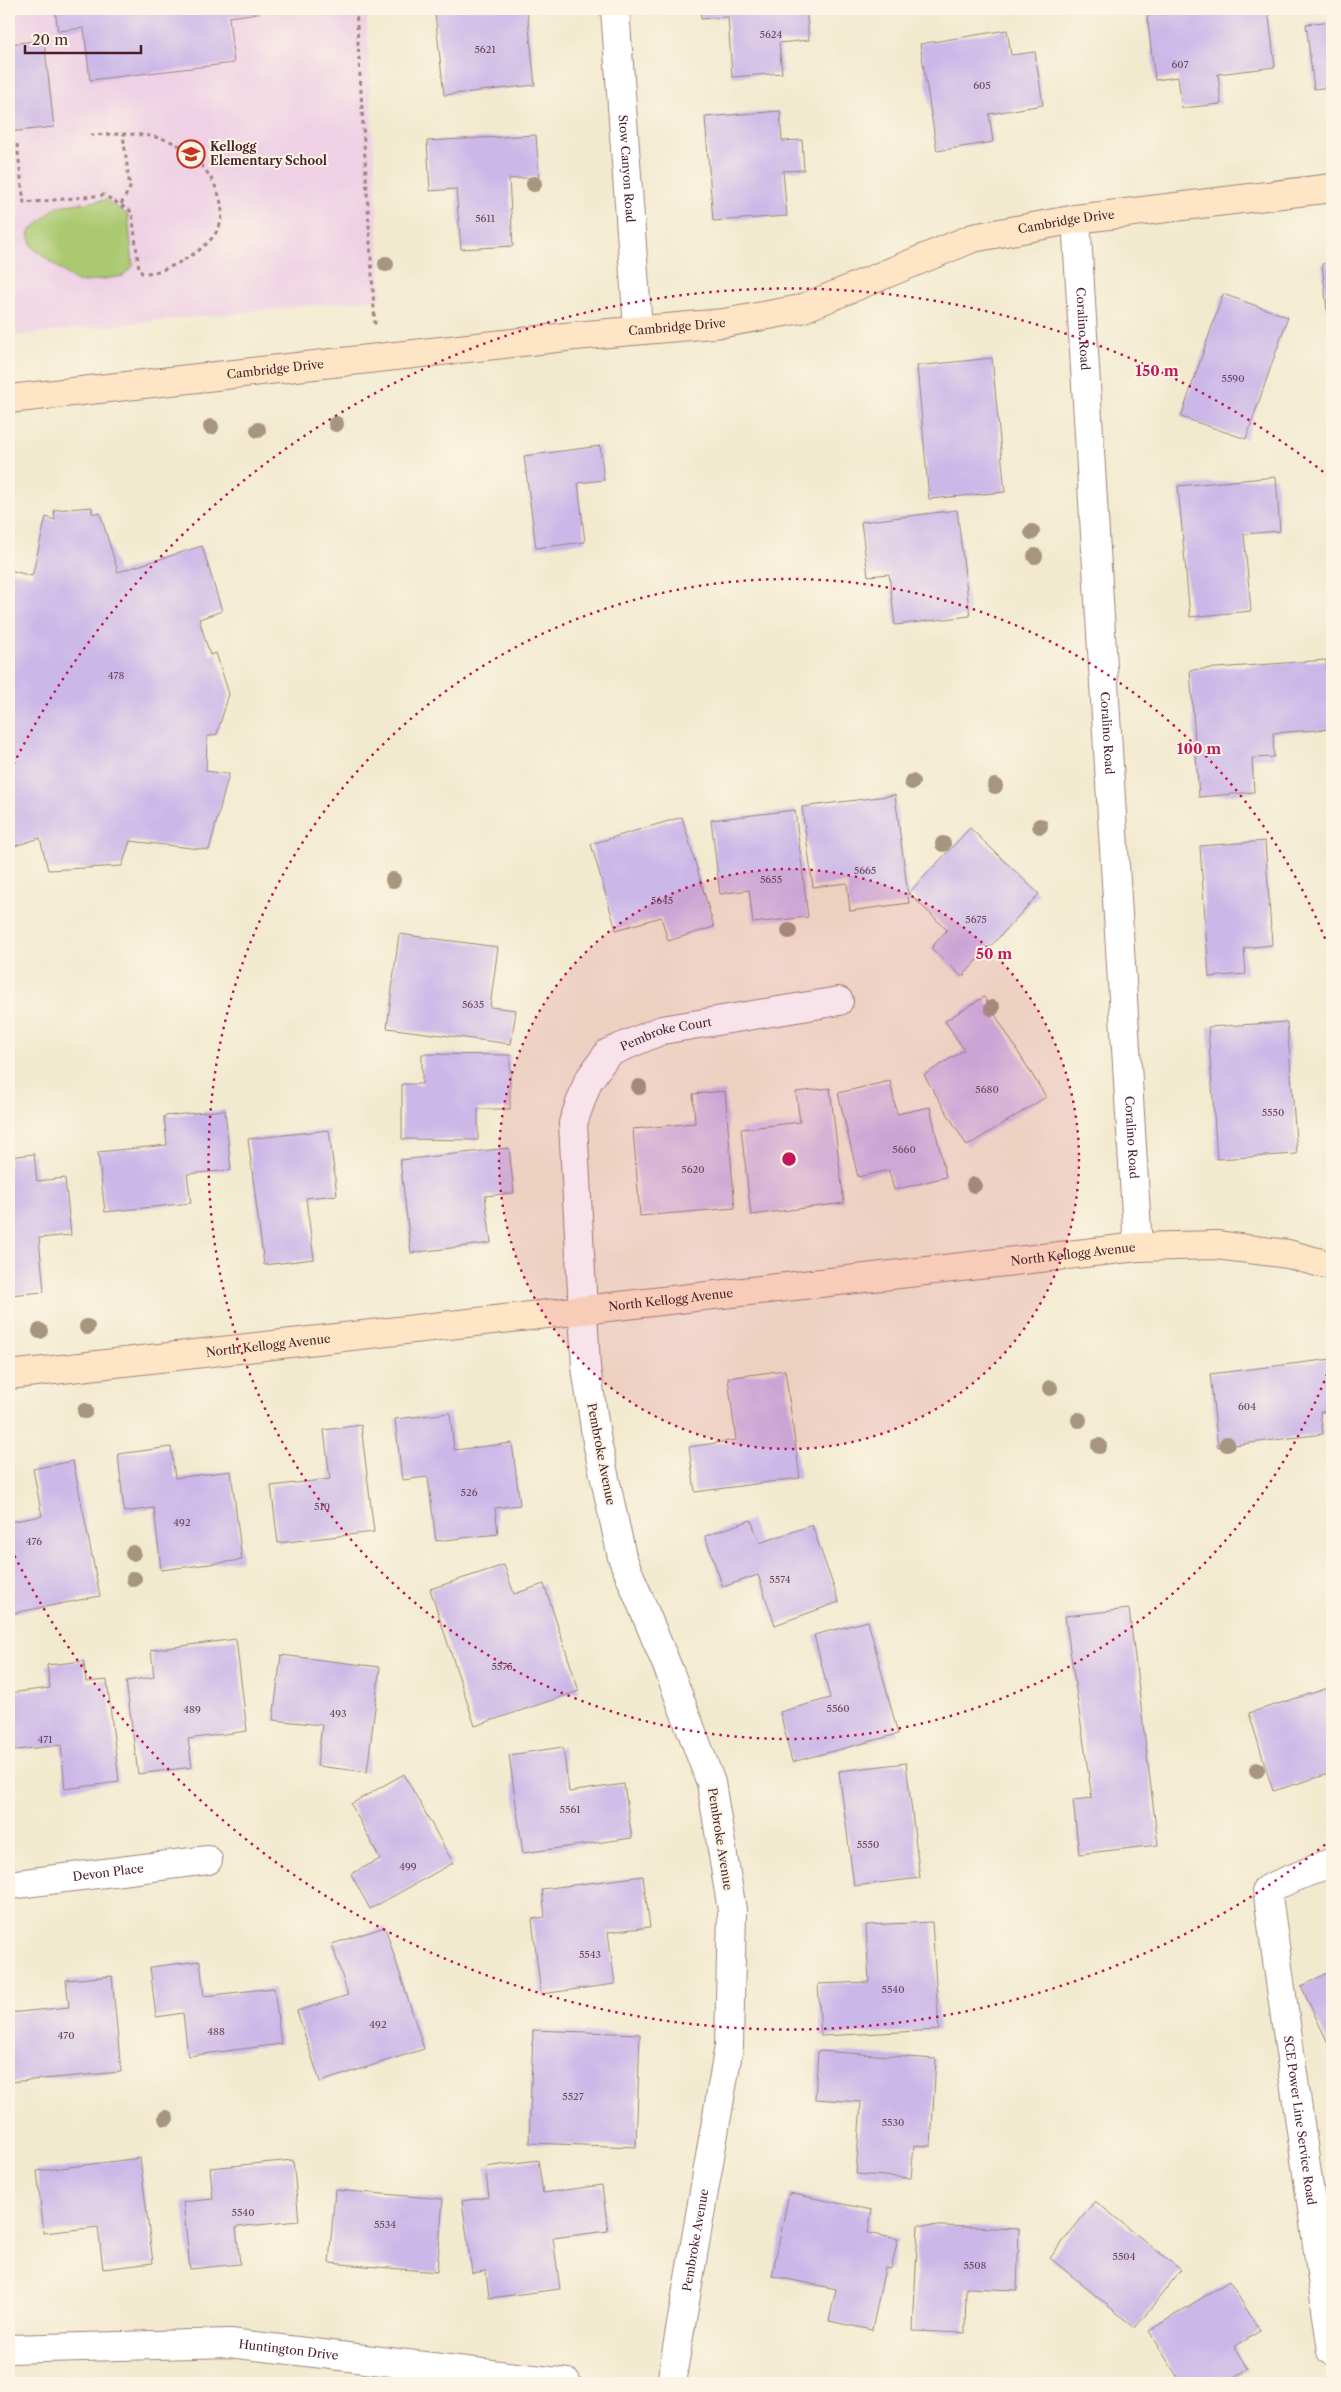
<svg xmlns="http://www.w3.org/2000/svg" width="1341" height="2392" font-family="'Libre Caslon Text',serif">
<rect width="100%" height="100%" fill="#fcf5e5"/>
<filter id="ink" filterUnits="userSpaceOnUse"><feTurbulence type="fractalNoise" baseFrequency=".02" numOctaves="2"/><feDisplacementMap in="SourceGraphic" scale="10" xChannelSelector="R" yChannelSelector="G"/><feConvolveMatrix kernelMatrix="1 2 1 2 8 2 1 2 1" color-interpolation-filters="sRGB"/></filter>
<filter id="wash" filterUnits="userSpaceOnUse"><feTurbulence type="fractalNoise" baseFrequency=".0096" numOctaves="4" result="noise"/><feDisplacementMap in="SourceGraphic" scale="20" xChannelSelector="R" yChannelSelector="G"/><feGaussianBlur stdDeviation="1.12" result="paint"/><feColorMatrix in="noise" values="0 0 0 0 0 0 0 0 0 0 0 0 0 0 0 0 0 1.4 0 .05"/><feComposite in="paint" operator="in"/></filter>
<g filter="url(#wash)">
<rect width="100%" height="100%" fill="#f2eacf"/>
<path fill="#efd0e5" d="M9 9H366L382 298 9 336Z"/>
<path fill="#aac971" stroke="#7a744e" d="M106 200 128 215 133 266 123 276 78 283 32 247 28 233 57 206Z"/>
<g id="blocks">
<path fill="#ccb8e8" d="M55 9H259V13L229 17 234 63 90 80 84 28 58 31Z
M464 9H527L535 85 444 95 435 13Z
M701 9H806L809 40 779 43 782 73 732 77 728 17 701 19Z
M1207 9H1268L1275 67 1218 74 1221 104 1182 108 1178 77 1155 80 1147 16Z
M1332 21V87L1314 89 1306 24Z
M1007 30 1011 55 1035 52 1043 105 989 114 993 142 937 151 920 44Z
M44 40 54 127 9 132V44Z
M780 111 782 141 802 140 804 170 783 171 787 216 713 221 705 117Z
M536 135 539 177 509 179 513 246 461 249 456 189 430 191 427 141Z
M1332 263V309L1327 310 1322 264Z
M1223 294 1288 317 1246 439 1181 417Z
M992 358 1005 492 929 499 917 366Z
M600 446 604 480 578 483 585 542 536 548 524 456Z
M1276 477 1280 531 1244 534 1251 611 1190 617 1178 486Z
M92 507V513H100L118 572 202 546 222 611 199 619 210 655 216 653 229 694 217 734 207 737 206 771 229 774 209 850 130 841 122 866 48 870 40 838 9 848V570L32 576 46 517 55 520 54 510Z
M957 510 970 616 895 625 889 574 868 576 861 522Z
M1326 660 1331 729 1273 733 1274 757 1252 758 1254 792 1199 797 1190 670Z
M895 795 909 903 850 911 847 883 813 887 802 807Z
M795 810 808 917 753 923 749 890 720 894 711 820Z
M682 817 714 927 668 941 661 917 616 930 591 844Z
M970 828 1039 894 962 977 931 948 947 930 909 893Z
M1265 841 1272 945 1244 948 1246 974 1209 977 1200 846Z
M399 934 498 947 490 1007 516 1010 511 1044 387 1028Z
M984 997 1046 1097 967 1146 924 1075 964 1050 945 1021Z
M1287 1022 1297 1154 1217 1159 1208 1027Z
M422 1054 510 1055V1109H478V1140L402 1139V1084H422Z
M890 1081 897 1114 930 1107 946 1177 894 1190 889 1170 858 1177 838 1093Z
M830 1088 844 1203 751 1215 741 1129 800 1122 796 1092Z
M725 1091 735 1208 640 1216 633 1129 695 1123 693 1094Z
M225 1110 231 1170 187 1174 191 1203 105 1212 98 1152 167 1145 164 1116Z
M329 1130 337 1195 306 1198 314 1259 264 1265 248 1139Z
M509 1148 514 1193 485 1196 491 1243 411 1253 400 1160Z
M34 1154 37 1181 65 1178 71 1235 39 1238 44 1292 9 1295V1157Z
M1332 1359V1411L1320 1412 1323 1434 1218 1447 1210 1374Z
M785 1370 800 1478 695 1492 689 1447 736 1440 728 1378Z
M450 1413 454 1450 512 1443 520 1505 495 1508 498 1534 436 1541 428 1477 402 1480 395 1419Z
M361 1425 374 1532 278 1543 271 1486 330 1479 324 1430Z
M171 1447 175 1478 231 1471 242 1560 161 1570 154 1508 124 1512 118 1454Z
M73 1461 100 1596 9 1614V1522L42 1516 33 1469Z
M751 1520 760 1543 812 1525 839 1602 775 1625 758 1575 723 1587 705 1536Z
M504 1565 514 1594 544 1584 579 1691 475 1726 430 1589Z
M1129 1609 1158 1845 1079 1854 1073 1800 1092 1798 1065 1616Z
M868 1621 898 1734 792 1762 780 1712 830 1698 814 1635Z
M236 1639 247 1731 188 1739 192 1767 138 1774 126 1681 154 1677 151 1650Z
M281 1655 380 1667 367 1772 317 1766 322 1725 273 1720Z
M84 1661 86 1682 107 1680 119 1782 65 1789 61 1745 9 1751V1693L50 1688 47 1665Z
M1332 1687V1773L1273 1791 1249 1713Z
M563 1747 569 1792 624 1784 632 1838 523 1853 509 1755Z
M906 1763 920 1878 854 1886 839 1771Z
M404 1774 453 1863 370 1909 351 1874 380 1859 351 1804Z
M643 1876 650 1927 608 1932 615 1984 541 1994 532 1919 545 1917 542 1889Z
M932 1922 939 2030 821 2036 818 1984 869 1982 866 1925Z
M385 1927 424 2049 320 2082 297 2011 348 1995 332 1944Z
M200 1961 204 1996 274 1988 281 2044 188 2056 183 2013 156 2017 150 1967Z
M1332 1971V2041L1328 2043 1301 1986Z
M112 1976 121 2072 9 2082V2013L69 2007 66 1980Z
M533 2030 640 2034 636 2147 529 2143Z
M818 2051 936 2059 931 2146 914 2145 911 2178 856 2174 861 2102 815 2099Z
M140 2158 153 2263 103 2269 98 2227 44 2233 37 2171Z
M293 2160 299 2221 236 2227 240 2264 190 2269 183 2202 213 2199 210 2168Z
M538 2160 543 2193 602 2185 608 2231 553 2238 560 2289 489 2298 486 2271 472 2273 462 2201 489 2197 485 2167Z
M335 2190 443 2199 437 2272 329 2263Z
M789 2193 872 2210 868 2233 898 2239 891 2269 885 2268 872 2330 829 2321 836 2289 772 2276Z
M1095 2201 1181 2270 1135 2328 1050 2258Z
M918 2225 1019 2229 1017 2290 966 2288 965 2333 913 2331Z
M1229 2281 1260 2331 1234 2347 1248 2369 1225 2383H1181L1149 2331Z"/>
</g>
</g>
<g filter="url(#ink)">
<use href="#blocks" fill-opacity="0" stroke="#9e847d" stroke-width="1"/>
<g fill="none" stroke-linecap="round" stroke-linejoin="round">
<g stroke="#9e847d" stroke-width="30">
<g id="street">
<path id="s1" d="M615 9 638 329"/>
<path id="s2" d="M1076 219 1138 1247"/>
<path id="s3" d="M1332 1862 1267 1889 1332 2351"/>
<path id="s4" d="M9 1885 208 1860"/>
<path id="s5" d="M9 2349 230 2343 567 2383"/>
<path id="s6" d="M671 2383 729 2046 732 1910 711 1783 670 1673 622 1557 597 1442 586 1367 573 1123 588 1081 608 1053 662 1030 839 1001"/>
</g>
</g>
<g stroke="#9e847d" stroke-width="30">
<g id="secondary">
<path id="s7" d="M9 399 575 336 724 323 801 309 973 238 1076 219 1332 188"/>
<path id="s8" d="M9 1375 1138 1247 1216 1245 1288 1254 1332 1266"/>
</g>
</g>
<path stroke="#9e847d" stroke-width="3" stroke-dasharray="4 4" stroke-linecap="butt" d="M356 9 375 325
M324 10 333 9
M17 144 24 203 104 195 132 212 139 269 142 273C155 274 171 267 182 261 195 254 209 244 217 231 234 202 203 159 178 145 152 131 119 134 91 135
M121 204 130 188 123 134"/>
<use href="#street" stroke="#fff" stroke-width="28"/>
<use href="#secondary" stroke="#fee5c5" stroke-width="28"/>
</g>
<g fill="#a69680">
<circle cx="534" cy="184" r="8"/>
<circle cx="386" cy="264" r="8"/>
<circle cx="336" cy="424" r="8"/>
<circle cx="211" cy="427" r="8"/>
<circle cx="258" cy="430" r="8"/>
<circle cx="1032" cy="532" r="8"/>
<circle cx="1035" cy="556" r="8"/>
<circle cx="912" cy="782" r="8"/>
<circle cx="995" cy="786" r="8"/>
<circle cx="1040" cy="826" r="8"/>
<circle cx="943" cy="844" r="8"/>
<circle cx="393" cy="880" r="8"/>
<circle cx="789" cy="931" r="8"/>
<circle cx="992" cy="1008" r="8"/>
<circle cx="639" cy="1087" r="8"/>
<circle cx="974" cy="1185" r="8"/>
<circle cx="87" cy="1327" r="8"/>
<circle cx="40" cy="1331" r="8"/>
<circle cx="1050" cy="1388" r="8"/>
<circle cx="85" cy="1411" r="8"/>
<circle cx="1079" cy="1420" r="8"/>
<circle cx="1227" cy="1444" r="8"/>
<circle cx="1099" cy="1446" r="8"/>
<circle cx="133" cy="1553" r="8"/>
<circle cx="134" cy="1579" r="8"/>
<circle cx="1257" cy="1770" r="8"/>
<circle cx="166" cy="2118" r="8"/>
</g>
</g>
<circle cx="789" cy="1159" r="290" fill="#c2185b" fill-opacity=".12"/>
<g fill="none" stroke="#c2185b" stroke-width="2.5" stroke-dasharray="2.5 5">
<circle cx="789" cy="1159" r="290"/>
<path d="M1330 1367A580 580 0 1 1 1330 951"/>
<path d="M1331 1840A870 870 0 0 1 10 1547M10 771A870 870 0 0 1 1331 478"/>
</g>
<defs>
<g id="school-ring" transform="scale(1.4375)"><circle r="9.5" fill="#fcf5e5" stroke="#c8321e" stroke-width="1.5"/><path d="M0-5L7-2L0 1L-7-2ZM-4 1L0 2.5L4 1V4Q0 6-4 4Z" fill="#c8321e"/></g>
</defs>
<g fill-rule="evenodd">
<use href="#school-ring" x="191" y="154"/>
</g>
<g text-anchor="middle" stroke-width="4" stroke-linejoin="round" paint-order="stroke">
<g font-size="10" fill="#6a455a">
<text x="771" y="38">5624</text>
<text x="485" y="53">5621</text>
<text x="1180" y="68">607</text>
<text x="982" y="89">605</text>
<text x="485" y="222">5611</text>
<text x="1233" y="382">5590</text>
<text x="116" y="679">478</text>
<text x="865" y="874">5665</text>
<text x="771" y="883">5655</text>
<text x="662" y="904">5645</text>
<text x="976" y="923">5675</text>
<text x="473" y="1008">5635</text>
<text x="987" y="1093">5680</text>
<text x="1273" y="1116">5550</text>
<text x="904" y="1153">5660</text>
<text x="693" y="1173">5620</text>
<text x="1247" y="1410">604</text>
<text x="469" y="1496">526</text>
<text x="322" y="1510">510</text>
<text x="182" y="1526">492</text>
<text x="34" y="1545">476</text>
<text x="780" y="1583">5574</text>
<text x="502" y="1670">5575</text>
<text x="838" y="1712">5560</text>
<text x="192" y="1713">489</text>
<text x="338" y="1717">493</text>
<text x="45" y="1743">471</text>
<text x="570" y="1813">5561</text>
<text x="868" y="1848">5550</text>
<text x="408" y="1870">499</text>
<text x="590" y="1958">5543</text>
<text x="893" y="1993">5540</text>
<text x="378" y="2028">492</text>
<text x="216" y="2035">488</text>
<text x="66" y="2039">470</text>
<text x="573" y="2100">5527</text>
<text x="893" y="2126">5530</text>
<text x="243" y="2216">5540</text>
<text x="385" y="2228">5534</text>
<text x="1124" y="2260">5504</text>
<text x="975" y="2269">5508</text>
</g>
<g font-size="12" font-weight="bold" fill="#4a1f2b" stroke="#fcf5e5" text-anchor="start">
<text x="210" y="151">Kellogg<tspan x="210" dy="14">Elementary School</tspan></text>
</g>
<g font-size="12" fill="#4a1f2b" stroke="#fcf5e5">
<text dy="4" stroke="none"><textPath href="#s1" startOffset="160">Stow Canyon Road</textPath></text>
<text dy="4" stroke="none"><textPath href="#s7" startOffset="1078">Cambridge Drive</textPath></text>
<text dy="4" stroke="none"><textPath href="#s7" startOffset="672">Cambridge Drive</textPath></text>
<text dy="4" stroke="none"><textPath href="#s2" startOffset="110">Coralino Road</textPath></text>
<text dy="4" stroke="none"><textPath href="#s7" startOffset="268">Cambridge Drive</textPath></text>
<text dy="4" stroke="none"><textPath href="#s2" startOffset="515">Coralino Road</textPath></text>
<text dy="4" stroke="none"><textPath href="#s6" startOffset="1428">Pembroke Court</textPath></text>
<text dy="4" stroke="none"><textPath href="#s2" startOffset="920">Coralino Road</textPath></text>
<text dy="4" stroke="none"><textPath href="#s8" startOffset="1071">North Kellogg Avenue</textPath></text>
<text dy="4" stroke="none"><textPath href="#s8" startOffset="666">North Kellogg Avenue</textPath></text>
<text dy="4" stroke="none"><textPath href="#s8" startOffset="261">North Kellogg Avenue</textPath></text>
<text transform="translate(601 1454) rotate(79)" y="4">Pembroke Avenue</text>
<text transform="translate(720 1839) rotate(81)" y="4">Pembroke Avenue</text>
<text dy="4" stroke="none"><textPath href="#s4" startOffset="100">Devon Place</textPath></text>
<text dy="4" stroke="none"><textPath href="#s3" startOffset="304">SCE Power Line Service Road</textPath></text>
<text dy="4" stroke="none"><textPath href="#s6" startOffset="145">Pembroke Avenue</textPath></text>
<text dy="4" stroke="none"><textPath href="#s5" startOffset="280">Huntington Drive</textPath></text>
</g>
</g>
<circle cx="789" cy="1159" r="8" fill="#c2185b" stroke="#fcf5e5" stroke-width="2.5"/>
<g font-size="15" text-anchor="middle" font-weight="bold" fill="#c2185b" stroke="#fcf5e5" stroke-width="4" stroke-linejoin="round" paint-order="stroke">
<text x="1157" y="376">150 m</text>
<text x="1199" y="754">100 m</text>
<text x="994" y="959">50 m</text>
</g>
<rect width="1341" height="2392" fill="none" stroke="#fcf5e5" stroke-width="30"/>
<path d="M25 45v8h116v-8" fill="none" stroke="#4a1f2b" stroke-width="2.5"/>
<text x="32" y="45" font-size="15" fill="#4a1f2b" stroke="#fcf5e5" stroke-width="4" paint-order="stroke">20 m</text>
</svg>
